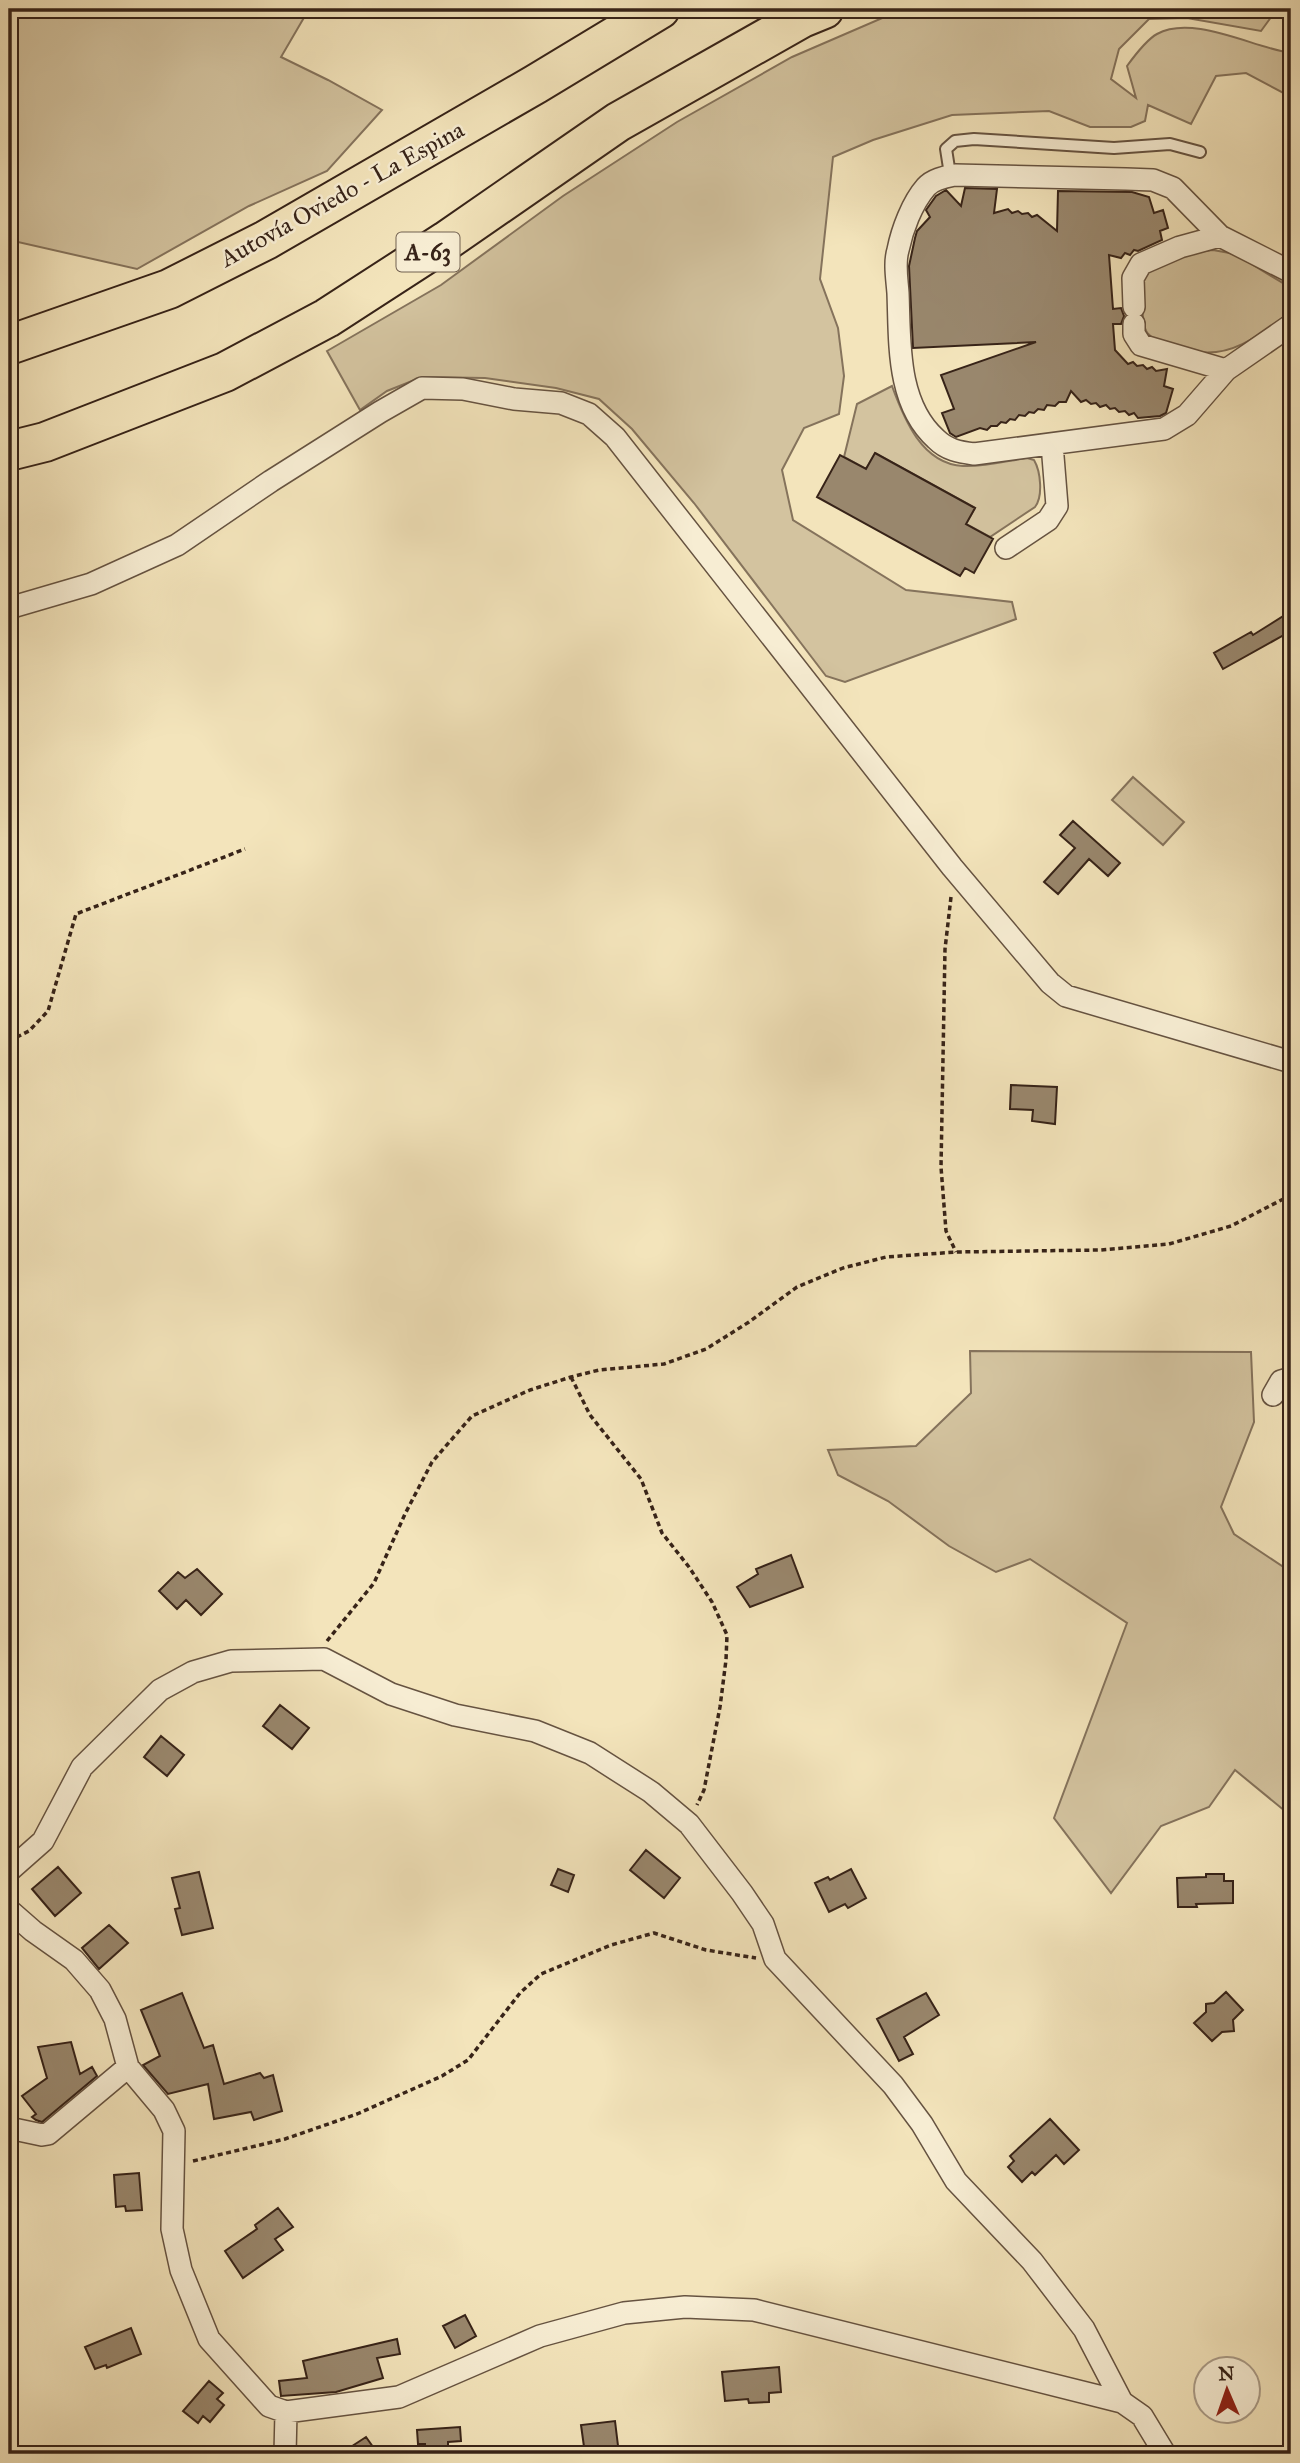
<svg xmlns="http://www.w3.org/2000/svg" width="1300" height="2463" font-family="'IM FELL Great Primer',serif">
<rect width="100%" height="100%" fill="#f3e4bb"/>
<filter id="stains"><feTurbulence type="fractalNoise" baseFrequency=".00286" numOctaves="4"/><feColorMatrix values="0 0 0 0 .2 0 0 0 0 .09 0 0 0 0 .02 0 0 0 .5 -.17"/></filter>
<radialGradient id="worn" r=".72"><stop offset=".6" stop-color="#630" stop-opacity="0"/><stop offset="1" stop-color="#630" stop-opacity=".3"/></radialGradient>
<path fill="#d3c39f" stroke="#85735c" stroke-width="2" d="M9 9H309L281 57 328 80 382 110 327 171 249 206 137 269 9 240Z
M903 9H1277L1261 31 1187 18 1149 19 1119 49 1111 79 1136 98 1127 66C1135 55 1146 40 1157 34 1193 14 1254 48 1291 53V97L1246 73 1216 76 1191 124 1148 105 1145 121 1131 127H1090L1049 111 952 115 873 140 833 157 820 279 838 328 844 376 839 414 804 428 782 470 793 520 906 590 1012 602 1016 619 845 682 826 676 694 503 632 429 599 399 556 388 485 378 422 377 387 391 360 410 327 351 441 285 563 196 677 122 792 57Z
M1213 250 1235 254 1291 288V312C1264 331 1235 357 1199 352 1191 351 1182 347 1173 345 1144 337 1144 334 1142 305 1142 292 1140 280 1151 270L1195 252Z
M892 386C904 419 922 464 963 466 984 467 1007 461 1027 458L1034 460C1041 472 1043 497 1035 507L990 537 966 524 975 508 875 453 866 469 844 457 857 404Z
M1133 777 1184 822 1163 845 1112 800Z
M970 1351 1251 1352 1254 1422 1221 1507 1234 1534 1291 1572V1816L1235 1770 1209 1807 1161 1826 1111 1893 1054 1818 1127 1623 1030 1559 996 1572 949 1546 888 1501 838 1475 828 1450 916 1446 971 1393Z"/>
<path fill="#99876d" stroke="#372318" stroke-width="2" d="M965 188 997 189 994 213 1008 209 1012 213 1018 211 1022 214 1028 213 1032 217 1037 215 1057 231 1058 191 1132 192 1149 197 1154 213 1163 210 1168 228 1160 231 1162 240 1138 251 1134 250 1130 255 1125 253 1121 258 1109 255 1113 309 1121 308 1124 316 1121 324H1113L1115 350 1128 364 1133 362 1137 366 1143 365 1147 369 1152 367 1156 371 1167 369 1164 386 1173 389 1166 413 1160 416 1138 418 1134 413 1129 415 1125 411 1119 412 1115 408 1110 409 1106 405 1100 407 1096 403 1091 404 1086 400 1081 402 1071 391 1066 402H1059L1055 406 1047 405 1044 410 1038 409 1034 413 1029 412 1025 416 1019 415 1015 420 1010 419 1006 423 1001 422 997 426H991L987 430 980 428 956 437 950 433 942 413 954 409 941 375 1036 342 913 348 909 266 915 238 917 231 930 217 926 210 936 196 946 190 961 206Z
M875 453 975 508 966 524 993 539 974 573 965 568 960 576 817 497 840 455 866 469Z
M1285 615 1291 625V631L1223 669 1214 653 1251 632 1253 635Z
M1073 821 1120 863 1108 876 1089 859 1058 894 1044 882 1075 848 1060 835Z
M1011 1085 1057 1087 1055 1124 1032 1121 1033 1110 1010 1109Z
M791 1555 803 1587 750 1607 737 1587 758 1574 756 1569Z
M197 1569 222 1594 201 1615 186 1600 177 1609 159 1591 178 1572 185 1578Z
M280 1705 309 1728 292 1749 263 1726Z
M161 1736 184 1755 167 1776 144 1757Z
M646 1850 680 1878 664 1898 630 1870Z
M58 1867 81 1893 55 1916 32 1889Z
M558 1869 574 1875 568 1892 551 1885Z
M851 1869 866 1898 848 1908 845 1904 829 1912 815 1883 828 1877 830 1880Z
M199 1872 213 1928 182 1935 175 1909 180 1908 172 1878Z
M1206 1874H1224V1881H1233V1903L1196 1904 1197 1907H1178L1177 1878 1206 1877Z
M109 1925 128 1943 99 1969 82 1948Z
M1226 1992 1243 2010 1233 2020 1234 2031 1222 2032 1212 2041 1194 2023 1206 2012V2004L1214 2003Z
M182 1993 204 2048 213 2045 224 2084 260 2073 264 2078 273 2075 282 2111 254 2120 251 2112 214 2119 208 2084 168 2094 143 2065 160 2056 141 2010Z
M926 1993 939 2015 904 2037 913 2054 899 2061 877 2019Z
M71 2042 80 2074 92 2067 97 2076 42 2122 36 2120 32 2117 36 2114 22 2096 47 2078 38 2047Z
M1050 2119 1079 2150 1064 2164 1056 2155 1035 2175 1032 2172 1022 2182 1008 2167 1014 2161 1010 2156Z
M139 2173 142 2210 126 2211 125 2206 116 2207 114 2175Z
M278 2208 293 2227 275 2239 283 2250 243 2278 225 2251 257 2229 255 2225Z
M465 2315 476 2336 455 2348 443 2326Z
M131 2328 141 2354 107 2368 106 2365 95 2369 85 2347Z
M397 2339 400 2354 377 2358 383 2378 336 2392 281 2396 279 2381 307 2378 303 2361Z
M779 2367 781 2392 769 2393V2402L749 2403 748 2399 725 2401 722 2372Z
M209 2381 223 2393 217 2399 224 2405 210 2422 203 2416 198 2423 183 2411Z
M615 2421 619 2454H585L581 2425Z
M460 2427 461 2441 448 2442V2447L425 2449V2444H418L417 2430Z
M366 2437 378 2454H340Z"/>
<g fill="none" stroke-linecap="round" stroke-linejoin="round">
<g stroke="#665341" stroke-width="14">
<path id="lane" d="M955 175 949 168 946 149 955 141 974 139 1114 148 1170 144 1200 152"/>
</g>
<g stroke="#665341" stroke-width="24">
<path id="street" d="M1291 272 1220 236 1173 188 1153 180 1126 179 955 175C945 177 933 179 926 187 912 203 902 230 898 250 894 263 897 279 898 293 900 341 896 403 936 439 947 450 959 452 974 454L1164 429 1187 415 1226 370 1291 325
M1134 307 1133 278 1141 264 1180 247 1220 236
M1134 324V334L1141 345 1226 370
M1006 548 1048 520 1057 506 1052 444
M9 608 91 584 177 545 271 481 380 412 422 388 463 389 514 399 561 403 589 414 615 437 952 867 1050 983 1066 996 1291 1062
M1273 1395 1281 1381 1291 1378
M9 1871 43 1841 82 1767 160 1690 193 1672 231 1661 324 1659 391 1694 455 1715 535 1731 590 1753 651 1792 689 1824 742 1893 763 1924 775 1959 893 2085 922 2124 956 2181 1032 2261 1084 2329 1122 2402
M9 1910 33 1931 74 1960 100 1990 115 2019 128 2067 164 2110 174 2131 172 2229 181 2270 209 2339 269 2406 286 2412 399 2397 540 2336 624 2313 685 2307 754 2310 1122 2402 1142 2416 1165 2454
M9 2128 42 2135 48 2134 128 2067
M285 2454 286 2412"/>
</g>
<g stroke="#372318" stroke-width="42">
<path id="highway" d="M9 345 169 289 266 240 536 84 660 9
M9 451 45 442 225 372 327 318 446 241 618 122 802 18 824 9"/>
</g>
<path stroke="#372318" stroke-width="3.5" stroke-dasharray="5 3.5" stroke-linecap="butt" d="M951 897 945 949 941 1167 946 1231 956 1252
M9 1041 29 1031 48 1011 76 914 245 849
M571 1377 590 1415 641 1479 662 1533 689 1567 712 1602 727 1635 726 1660 720 1707 704 1790 697 1805
M327 1641 374 1583 405 1514 432 1462 472 1416 530 1390 571 1377 599 1370 664 1364 706 1349 749 1322 797 1287 843 1268 886 1257 956 1252 1100 1250 1169 1244 1231 1226 1291 1195
M193 2161 285 2139 357 2114 442 2076 468 2060 520 1993 541 1974 611 1945 654 1933 706 1950 756 1958"/>
<use href="#lane" stroke="#f7edd3" stroke-width="10"/>
<use href="#street" stroke="#f7edd3" stroke-width="21"/>
<use href="#highway" stroke="#f3e4bb" stroke-width="38"/>
</g>
<g text-anchor="middle" stroke-width="5" stroke-linejoin="round" paint-order="stroke">
<rect fill="#f7edd3" stroke="#716050" stroke-width="2" x="396.5" y="232.5" width="63" height="39" rx="5"/>
<g font-size="23" font-weight="bold" fill="#372318">
<text x="428" y="260">A-63</text>
</g>
<g font-size="24" fill="#372318" stroke="#f7edd3">
<text transform="translate(342 194) rotate(-29)" y="8">Autovía Oviedo - La Espina</text>
</g>
</g>
<rect width="1300" height="2463" fill="none" stroke="#f3e4bb" stroke-width="35"/>
<rect x="10" y="10" width="1279" height="2442" fill="none" stroke="#372318" stroke-width="3.5"/>
<rect x="18" y="18" width="1265" height="2428" fill="none" stroke="#372318" stroke-width="2"/>
<g transform="translate(1227 2390) rotate(358)"><circle r="33" fill="#f7edd3" stroke="#aa9c88" stroke-width="2"/>
<path d="M0-5L12 26L0 18L-12 26Z" fill="#8f2418"/>
<text y="-10" font-size="19" font-weight="bold" text-anchor="middle" fill="#372318">N</text>
</g>
<rect width="100%" height="100%" filter="url(#stains)"/>
<rect width="100%" height="100%" fill="url(#worn)"/>
</svg>
